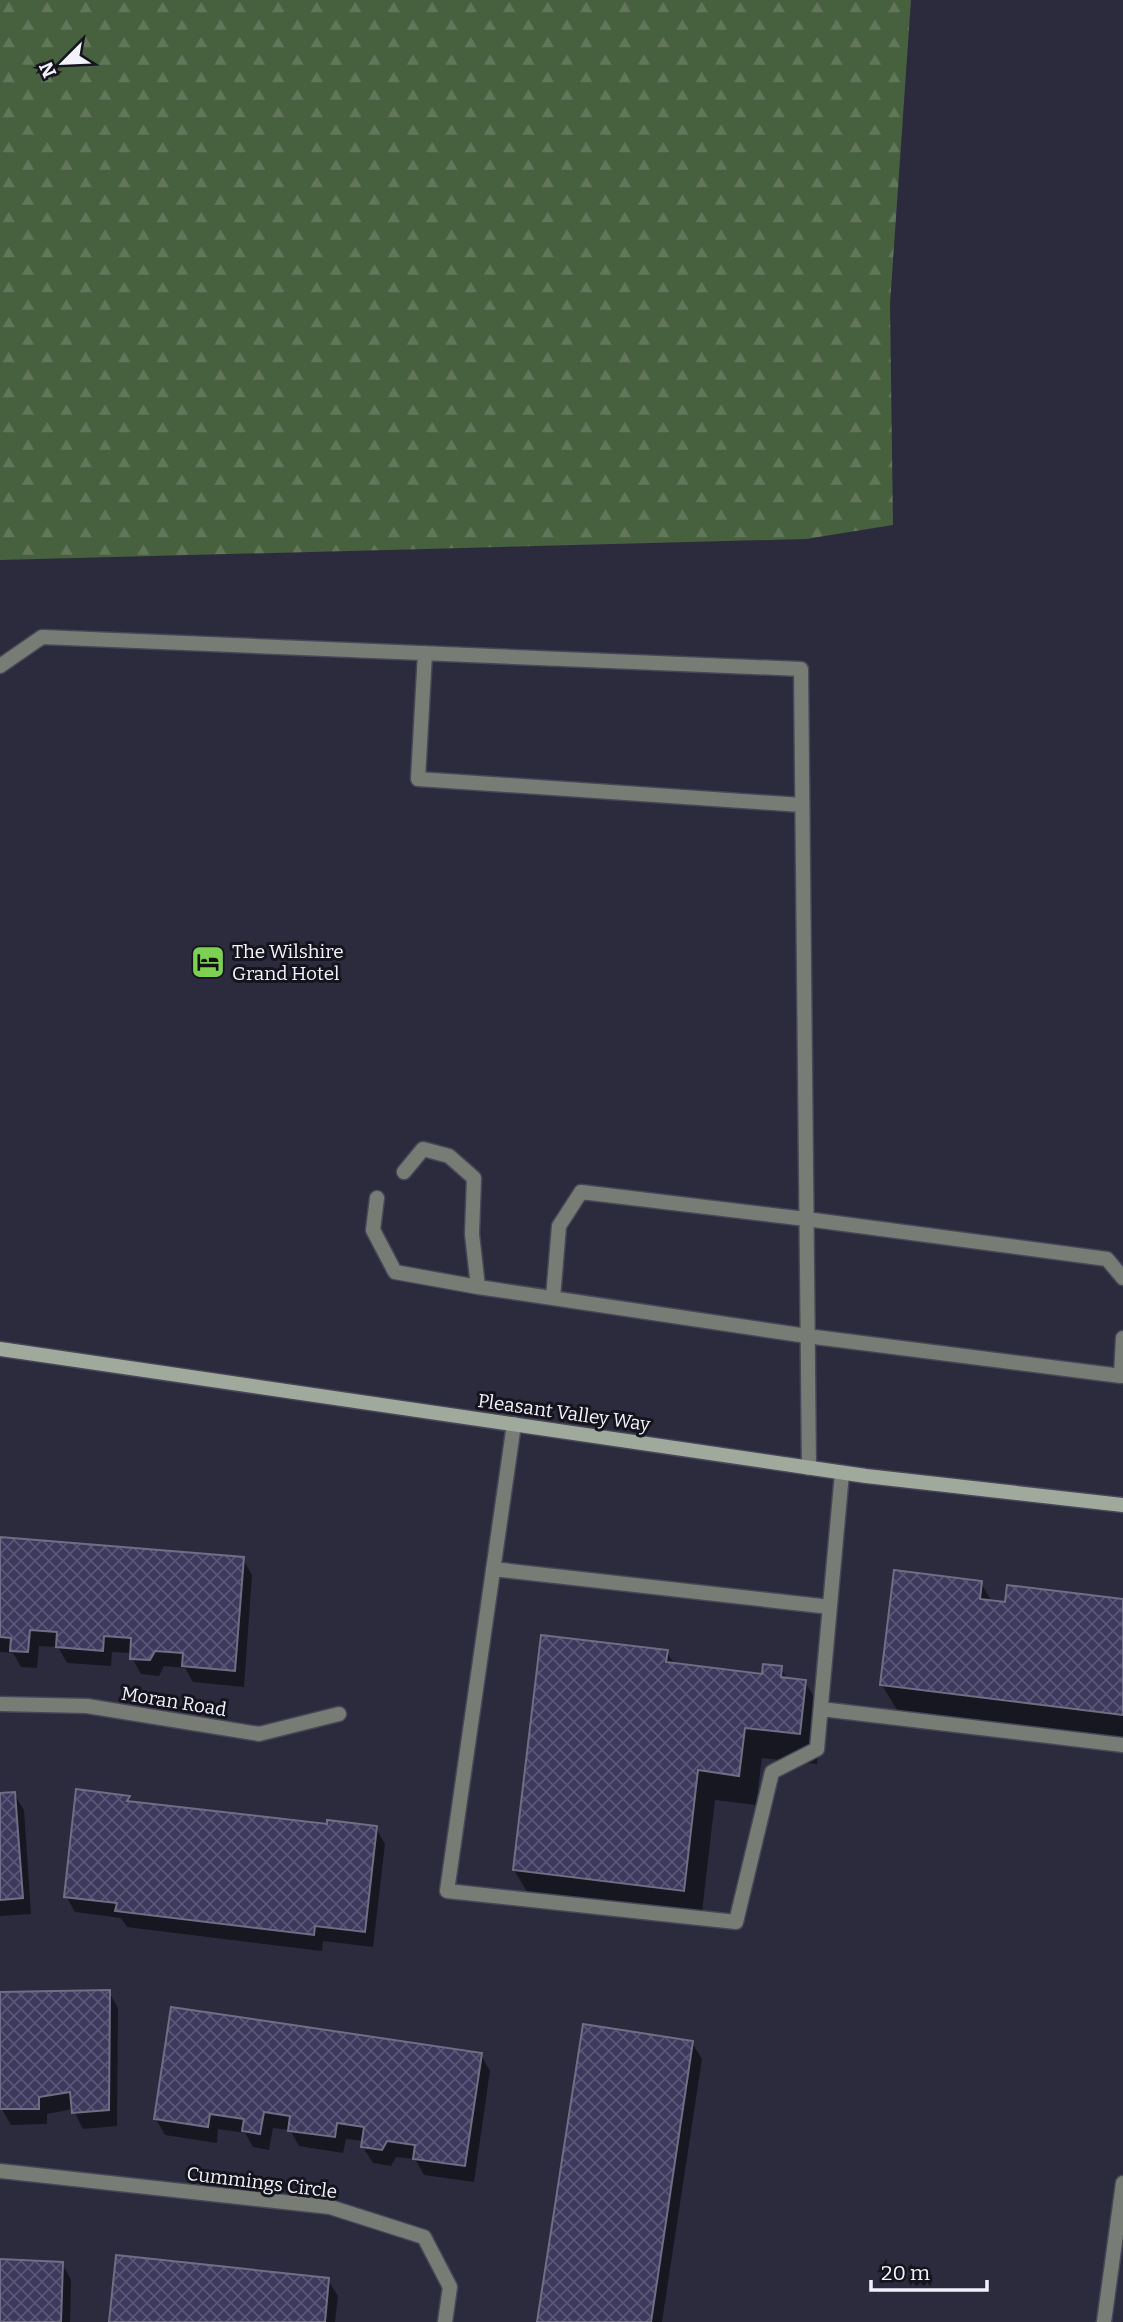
<svg xmlns="http://www.w3.org/2000/svg" width="1123" height="2322" font-family="Bitter,serif">
<defs>
<pattern id="forest-firs" width="22" height="20" patternUnits="userSpaceOnUse" patternTransform="scale(1.75)"><rect width="22" height="20" fill="#47603d"/><path d="M5 1l3.5 6h-7zM16 11l3.5 6h-7z" fill="#62775a"/></pattern>
<pattern id="building-cross-hatch" width="8" height="8" patternUnits="userSpaceOnUse" patternTransform="scale(1.75)"><rect width="8" height="8" fill="#3d395d"/><path d="M0 0l8 8M0 8l8-8" fill="none" stroke="#5a5675"/></pattern>
</defs>
<rect width="100%" height="100%" fill="#2c2b3e"/>
<path fill="url(#forest-firs)" d="M0 0H911L890 304 893 525 806 539 0 560Z"/>
<path fill="#0007" d="M0 1539 243 1559 252 1575 244 1687 193 1682 185 1668 164 1666 159 1676 141 1674 132 1658V1653L112 1652 111 1666 67 1663 58 1647 39 1646 37 1668 21 1667 13 1653 0 1652Z
M981 1583 992 1602 1123 1601V1743L900 1715 882 1685Z
M667 1652 675 1665 764 1676 781 1668 788 1680 805 1682 823 1712 817 1764 762 1758 756 1805 715 1800 701 1921 532 1900 514 1870Z
M14 1794 24 1810 31 1914 0 1916V1795Z
M129 1797 132 1803 328 1826 376 1828 385 1844 373 1947 323 1941 322 1951 127 1927 121 1918 75 1912 66 1896Z
M109 1992 118 2008 117 2126 83 2129 73 2109 47 2114V2124L11 2125 0 2106V1994Z
M692 2043 702 2059 662 2322H539Z
M481 2055 490 2071 474 2182 424 2175 415 2159 396 2157 391 2166 373 2163 363 2147 364 2141 346 2139 343 2153 299 2146 290 2130 273 2128 269 2150 253 2147 245 2133 218 2129 217 2143 165 2135 156 2119Z
M0 2261 62 2263 71 2280 70 2322H0Z
M328 2280 338 2296 335 2322H111Z"/>
<path fill="url(#building-cross-hatch)" stroke="#6f6e85" stroke-width="2" d="M0 1537 244 1557 235 1671 182 1666 183 1653 155 1651 150 1660 130 1659 131 1638 104 1636 103 1651 56 1647 57 1632 30 1630 28 1652 10 1651 11 1638 0 1637Z
M894 1570 982 1581 980 1599 1005 1602 1007 1585 1123 1599V1715L880 1685Z
M541 1635 668 1650 666 1662 762 1674 763 1664 782 1666 781 1677 806 1680 800 1734 745 1728 739 1776 698 1770 684 1891 513 1870Z
M76 1789 130 1796 127 1801 327 1824V1820L377 1826 365 1932 315 1926 314 1935 115 1911 117 1903 64 1897Z
M15 1792 23 1898 0 1900V1793Z
M110 1990 109 2110 72 2113 70 2092 39 2097V2109H0V1992Z
M171 2007 482 2053 465 2166 413 2159 415 2145 387 2141 382 2150 361 2147 364 2127 337 2123 335 2137 288 2131 290 2116 264 2112 260 2134 242 2131 244 2119 210 2114 208 2127 154 2119Z
M583 2024 693 2041 651 2322H537Z
M116 2255 329 2278 325 2322H109Z
M0 2259 63 2262 61 2322H0Z"/>
<g fill="none" stroke-linecap="round" stroke-linejoin="round">
<g stroke="#484759" stroke-width="17">
<path id="lane" d="M425 653 418 779 802 805
M0 666 42 637 801 669 809 1468
M377 1198 373 1230 395 1272 478 1287 472 1234 474 1178 449 1156 423 1149 404 1172
M478 1287 807 1336 1121 1376 1123 1338
M553 1298 559 1226 581 1192 806 1219 1107 1259 1123 1278
M514 1424 447 1891 736 1922 772 1772 817 1749 842 1473
M493 1569 830 1607
M821 1709 1123 1745"/>
</g>
<g stroke="#484759" stroke-width="17">
<path id="street" d="M0 1704 87 1706 259 1734 339 1714
M0 2171 330 2207 424 2237 450 2287 445 2322
M1104 2322 1123 2183"/>
</g>
<g stroke="#484759" stroke-width="17">
<path id="secondary" d="M0 1349 866 1476 1123 1505"/>
</g>
<use href="#lane" stroke="#777d74" stroke-width="14"/>
<use href="#street" stroke="#777d74" stroke-width="14"/>
<use href="#secondary" stroke="#a0aa9c" stroke-width="14"/>
</g>
<defs>
<g id="hotel-square" transform="scale(1.75)"><rect x="-9" y="-9" width="18" height="18" rx="4" fill="#7cd155" stroke="#15141d"/><path d="M-6-4.5h1.5V1H6V5H4.5V3h-9V5H-6ZM-4 0a1.8 1.8 0 1 1 3.6 0ZM.5 0V-2.5h3Q6-2.5 6 0Z" fill="#111"/></g>
</defs>
<g fill-rule="evenodd">
<use href="#hotel-square" x="208" y="962"/>
</g>
<g text-anchor="middle" stroke-width="6" stroke-linejoin="round" paint-order="stroke">
<g font-size="19" fill="#f2f2ff" stroke="#15141d" text-anchor="start">
<text x="232" y="958">The Wilshire<tspan x="232" dy="22">Grand Hotel</tspan></text>
</g>
<g font-size="19" fill="#f2f2ff" stroke="#15141d">
<text transform="translate(564 1412) rotate(8)" y="7">Pleasant Valley Way</text>
<text transform="translate(174 1701) rotate(9)" y="7">Moran Road</text>
<text transform="translate(262 2182) rotate(7)" y="7">Cummings Circle</text>
</g>
</g>
<g transform="translate(63 63) rotate(246)" stroke="#15141d" stroke-width="5" paint-order="stroke">
<path d="M0-5L12 26L0 18L-12 26Z" fill="#f2f2ff"/>
<text y="-10" font-size="19" font-weight="bold" text-anchor="middle" fill="#f2f2ff">N</text>
</g>
<path d="M871 2280v10h116v-10" fill="none" stroke="#f2f2ff" stroke-width="3.5"/>
<text x="881" y="2280" font-size="21" fill="#f2f2ff" stroke="#15141d" stroke-width="5" paint-order="stroke">20 m</text>
</svg>
